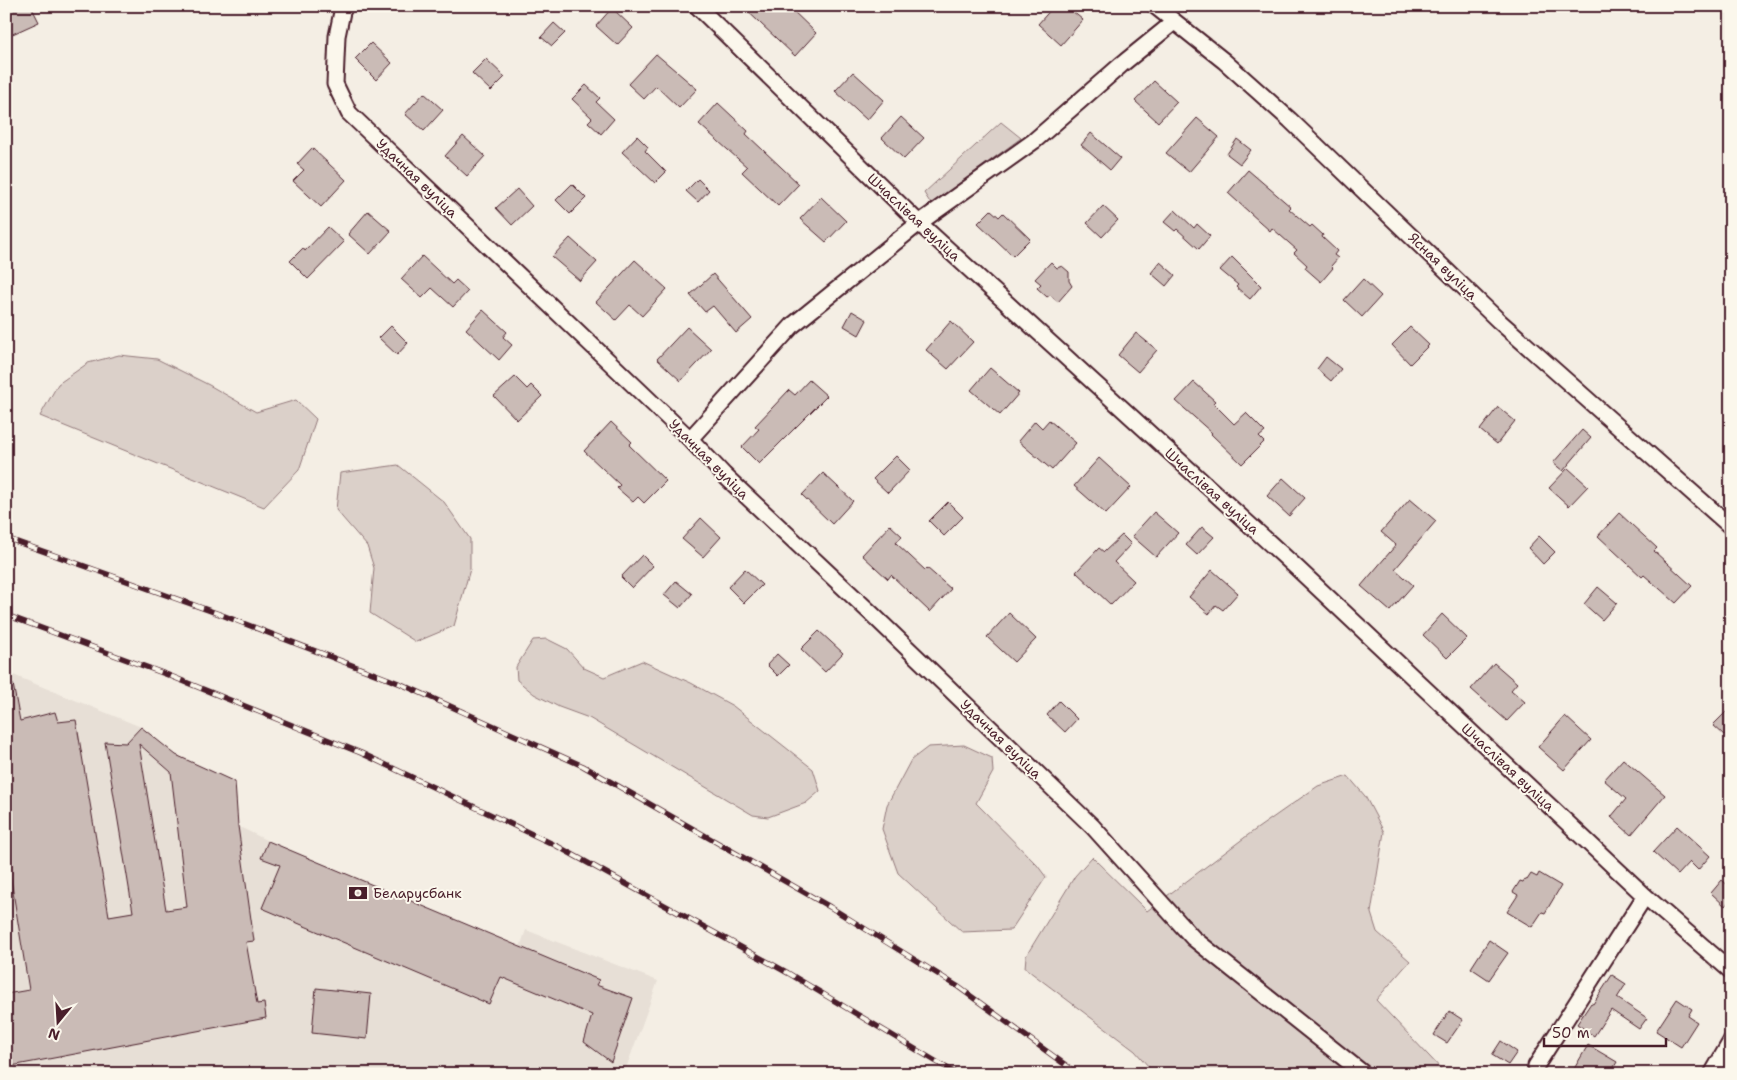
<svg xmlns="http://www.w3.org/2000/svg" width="1737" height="1080" font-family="'Shantell Sans',sans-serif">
<rect width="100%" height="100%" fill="#f4eee4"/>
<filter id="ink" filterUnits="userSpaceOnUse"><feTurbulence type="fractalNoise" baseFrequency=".02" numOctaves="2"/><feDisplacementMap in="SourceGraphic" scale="10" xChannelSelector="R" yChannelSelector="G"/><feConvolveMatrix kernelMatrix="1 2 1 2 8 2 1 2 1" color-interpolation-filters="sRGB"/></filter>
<g filter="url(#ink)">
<path fill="#e7dfd6" d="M6 672 141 727 176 755 235 782 238 826 268 841 520 947 526 930 658 981 625 1071 628 1074H6Z"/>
<path fill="#dbd0c9" stroke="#92787a" d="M1001 122 1021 138 931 204 924 193Z
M119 355 157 359 209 385 256 412 296 400 316 419 299 470 264 507 40 416 58 384 88 363Z
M398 465 444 502 470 539V569L454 626 416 642 370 613 374 568 367 546 336 510 340 473Z
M547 639 567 649 584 668 604 677 642 661 691 683 733 706 813 769 820 791 806 803 768 817 753 815 589 718 559 707 534 694 517 680 516 667 533 640Z
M964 745 992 758 993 772 976 803 1037 865 1046 877 1011 930 962 932 898 873 882 829 887 805 911 760 928 747Z
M1348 776 1365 796 1384 832 1371 913 1377 932 1410 961 1376 1000 1446 1074H1155L1135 1051 1025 968 1026 956 1075 876 1092 857 1147 911 1248 835 1318 786Z"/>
<path fill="#cabbb6" stroke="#4a1f2b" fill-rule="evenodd" d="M6 6H31L39 22 6 37Z
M742 6H788L816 33 795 56Z
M1054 6H1066L1083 20 1061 45 1038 24Z
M612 8 633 28 617 45 596 26Z
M554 23 565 33 552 46 541 37Z
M371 43 392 63 376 80 355 59Z
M656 54 697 89 679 108 656 86 644 99 628 84Z
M486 59 505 77 491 91 472 73Z
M853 72 884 100 867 120 835 91Z
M1154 81 1177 102 1158 122 1135 101Z
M586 85 600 98 596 102 614 119 601 134 588 122 592 118 572 99Z
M424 93 443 110 424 131 405 114Z
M718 103 748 131 746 134 799 184 778 206 742 172 747 167 699 124Z
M901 117 924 138 904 159 882 138Z
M1197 118 1219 137 1189 172 1166 153Z
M1091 133 1120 158 1110 170 1081 145Z
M463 136 485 156 467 176 445 156Z
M637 136 648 147 645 151 666 172 655 183 622 152Z
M1237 139 1251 150 1240 164 1227 154Z
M312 148 346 180 321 207 293 181 304 170 297 164Z
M1248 170 1291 207 1289 209 1310 227 1312 225 1323 235 1322 237 1337 251 1334 255 1338 258 1331 266 1333 268 1321 282 1305 268 1307 265 1294 253 1297 250 1272 228 1270 231 1228 193Z
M698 179 709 190 698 202 686 191Z
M572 184 586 198 570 214 556 200Z
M517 189 532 206 512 225 496 208Z
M821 197 846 221 826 242 800 219Z
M1103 206 1118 220 1102 237 1087 223Z
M991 210 999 217 1003 213 1030 239 1013 256 978 223Z
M1175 210 1194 228 1197 224 1210 236 1199 249 1177 229 1175 231 1164 222Z
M368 211 391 231 370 254 348 234Z
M328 227 344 242 308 279 290 261 303 248 305 251Z
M570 238 597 262 580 281 552 257Z
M422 256 452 284 456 280 468 291 453 307 432 288 422 298 401 279Z
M1232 257 1261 286 1250 299 1236 287 1238 285 1220 270Z
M635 260 667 289 642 316 630 305 616 320 596 302Z
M1051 262 1057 268 1062 266 1069 272V281L1072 286 1058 302 1050 295 1047 297 1037 288 1041 284 1035 279Z
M1160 262 1175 275 1166 286 1151 273Z
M713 274 752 319 736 333 713 306 705 312 690 295Z
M1363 279 1381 296 1362 317 1344 300Z
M483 310 507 332 503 337 512 345 499 360 466 329Z
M852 311 867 320 859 335 844 326Z
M951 321 973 342 948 369 926 350Z
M391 326 408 343 397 355 379 338Z
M687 327 711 349 681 381 657 359Z
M1410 327 1429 345 1410 364 1392 345Z
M1136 333 1157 350 1138 372 1118 355Z
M1326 357 1341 369 1331 381 1317 369Z
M990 368 1019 393 1000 415 971 390Z
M515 377 527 389 531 385 542 396 517 420 494 396Z
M809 380 827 396 759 464 742 447 759 429 755 426 789 390 795 395Z
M1194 382 1215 401 1213 403 1234 424 1246 413 1265 432 1259 437 1264 442 1242 464 1211 434 1212 433 1176 401Z
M1498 407 1515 421 1497 444 1480 430Z
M1049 420 1076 443 1052 470 1018 441 1035 421 1042 428Z
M611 422 632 442 629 445 666 481 644 503 638 497 633 502 617 488 620 485 584 451Z
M1582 430 1591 438 1563 471 1553 463Z
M896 456 910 470 888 493 873 479Z
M1099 458 1131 487 1106 514 1074 486Z
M1568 468 1588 486 1569 506 1549 488Z
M823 473 853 501 832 524 802 495Z
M1283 478 1305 498 1289 516 1267 496Z
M1410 499 1436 521 1395 569 1413 585 1390 611 1361 586 1396 545 1381 532Z
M948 502 963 517 944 536 929 521Z
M1154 512 1178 533 1156 557 1132 536Z
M1619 513 1657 548 1654 551 1692 586 1676 603 1644 575 1642 577 1598 536Z
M701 518 721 537 703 557 682 539Z
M890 525 902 536 896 543 925 570 927 568 951 589 930 612 891 575 888 579 862 555Z
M1202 527 1214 537 1197 555 1186 545Z
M1122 535 1131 544 1114 562 1134 581 1111 605 1076 572 1099 548 1104 552Z
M1539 536 1555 552 1543 564 1528 548Z
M642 555 653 566 632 588 621 577Z
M745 569 762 585 744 603 728 587Z
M1212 570 1238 593 1223 610 1216 605 1209 614 1189 597Z
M676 581 692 594 680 608 664 595Z
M1598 587 1617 603 1602 620 1584 604Z
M1009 613 1036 639 1014 662 987 637Z
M1442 614 1467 638 1447 658 1423 635Z
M819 631 843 653 825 672 801 649Z
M777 654 789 665 778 676 767 665Z
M1494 663 1517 683 1511 690 1525 702 1507 721 1471 689Z
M13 684 20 721 55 712 58 722 76 720 109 916 133 912 105 742 126 743 141 727 176 755 235 782 238 826 254 941 246 942 257 1004 264 1003 266 1018 6 1067V994L29 990 6 849V685ZM139 744 171 772 187 907 166 910Z
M1059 701 1077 719 1065 732 1047 715Z
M1731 707V728L1724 735 1713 725Z
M1565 716 1591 740 1564 770 1538 747Z
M1623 759 1665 795 1631 835 1611 817 1626 799 1604 780Z
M1677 826 1710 856 1698 870 1690 862 1678 875 1653 852Z
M268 841 599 980 596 985 633 998 611 1062 584 1042 592 1015 501 977 489 1004 262 908 280 865 261 858Z
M1539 873 1561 886 1545 913 1542 912 1532 927 1507 912 1518 895 1513 892 1520 881 1523 882 1525 879 1527 880 1531 874 1537 877Z
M1722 880 1731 888V899L1725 906 1711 893Z
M1489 940 1508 953 1489 980 1471 968Z
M1612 975 1626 984 1617 998 1647 1018 1639 1029 1611 1010 1594 1036 1577 1024 1591 1003 1593 1004Z
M316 988 371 994 367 1039 312 1033Z
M1677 999 1692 1009 1688 1016 1697 1022 1681 1047 1656 1031Z
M1449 1011 1463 1020 1447 1043 1434 1035Z
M1501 1041 1517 1052 1508 1065 1492 1055Z
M1588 1045 1617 1062 1614 1067 1619 1074H1571Z"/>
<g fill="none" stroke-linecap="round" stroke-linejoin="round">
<g stroke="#4a1f2b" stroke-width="19">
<path id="minor" d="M345 6 342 12 337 36 335 84 349 113 690 439 724 475 874 616 1093 827 1193 938 1364 1074
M697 6 919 223 1298 569 1645 896 1731 971
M1155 6 1224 61 1290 120 1499 321 1731 527
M690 439 793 325 919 223 1034 141 1121 65 1174 22
M1536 1066 1645 896
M1712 1074 1731 1041"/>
</g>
<use href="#minor" stroke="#fbf7ec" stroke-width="15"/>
<g stroke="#4a1f2b" stroke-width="5.5">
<path id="rail" d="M6 538 222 615 401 684 583 766 830 907 957 986 1078 1074
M6 615 168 675 361 753 557 846 788 973 957 1074"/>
</g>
<use href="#rail" stroke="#fbf7ec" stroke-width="4" stroke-dasharray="11" stroke-linecap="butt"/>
</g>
</g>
<defs>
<g id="bank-bare" transform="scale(1.5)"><path d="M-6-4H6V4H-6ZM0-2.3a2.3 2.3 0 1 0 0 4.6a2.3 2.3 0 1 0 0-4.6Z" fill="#4a1f2b" stroke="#fbf7ec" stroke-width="2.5" paint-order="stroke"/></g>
</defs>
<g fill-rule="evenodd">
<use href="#bank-bare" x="358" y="893"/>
</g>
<g text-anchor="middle" stroke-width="4" stroke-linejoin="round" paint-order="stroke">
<g font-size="14" fill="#4a1f2b" stroke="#fbf7ec">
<text transform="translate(417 178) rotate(44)" y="5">Удачная вуліца</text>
<text transform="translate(914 217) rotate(43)" y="5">Шчаслівая вуліца</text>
<text transform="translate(1443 266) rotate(44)" y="5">Ясная вуліца</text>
<text transform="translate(709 459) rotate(45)" y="5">Удачная вуліца</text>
<text transform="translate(1212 491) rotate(42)" y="5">Шчаслівая вуліца</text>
<text transform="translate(1001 739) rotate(44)" y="5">Удачная вуліца</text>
<text transform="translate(1508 767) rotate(43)" y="5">Шчаслівая вуліца</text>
</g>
<g font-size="14" fill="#4a1f2b" stroke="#fbf7ec" text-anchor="start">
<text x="373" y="898">Беларусбанк</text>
</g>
</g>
<rect width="1737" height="1080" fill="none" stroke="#fbf7ec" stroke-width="25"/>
<rect x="12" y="12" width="1712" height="1055" fill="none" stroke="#4a1f2b" stroke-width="2" filter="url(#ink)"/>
<g transform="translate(58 1022) rotate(198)" stroke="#fbf7ec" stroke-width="4" paint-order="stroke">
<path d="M0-4L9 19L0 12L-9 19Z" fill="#4a1f2b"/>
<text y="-8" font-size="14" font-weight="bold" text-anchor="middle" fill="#4a1f2b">N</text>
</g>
<path d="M1544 1038v8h122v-8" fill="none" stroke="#4a1f2b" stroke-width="2.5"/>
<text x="1552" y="1038" font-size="15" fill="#4a1f2b" stroke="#fbf7ec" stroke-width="4" paint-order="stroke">50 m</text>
</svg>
